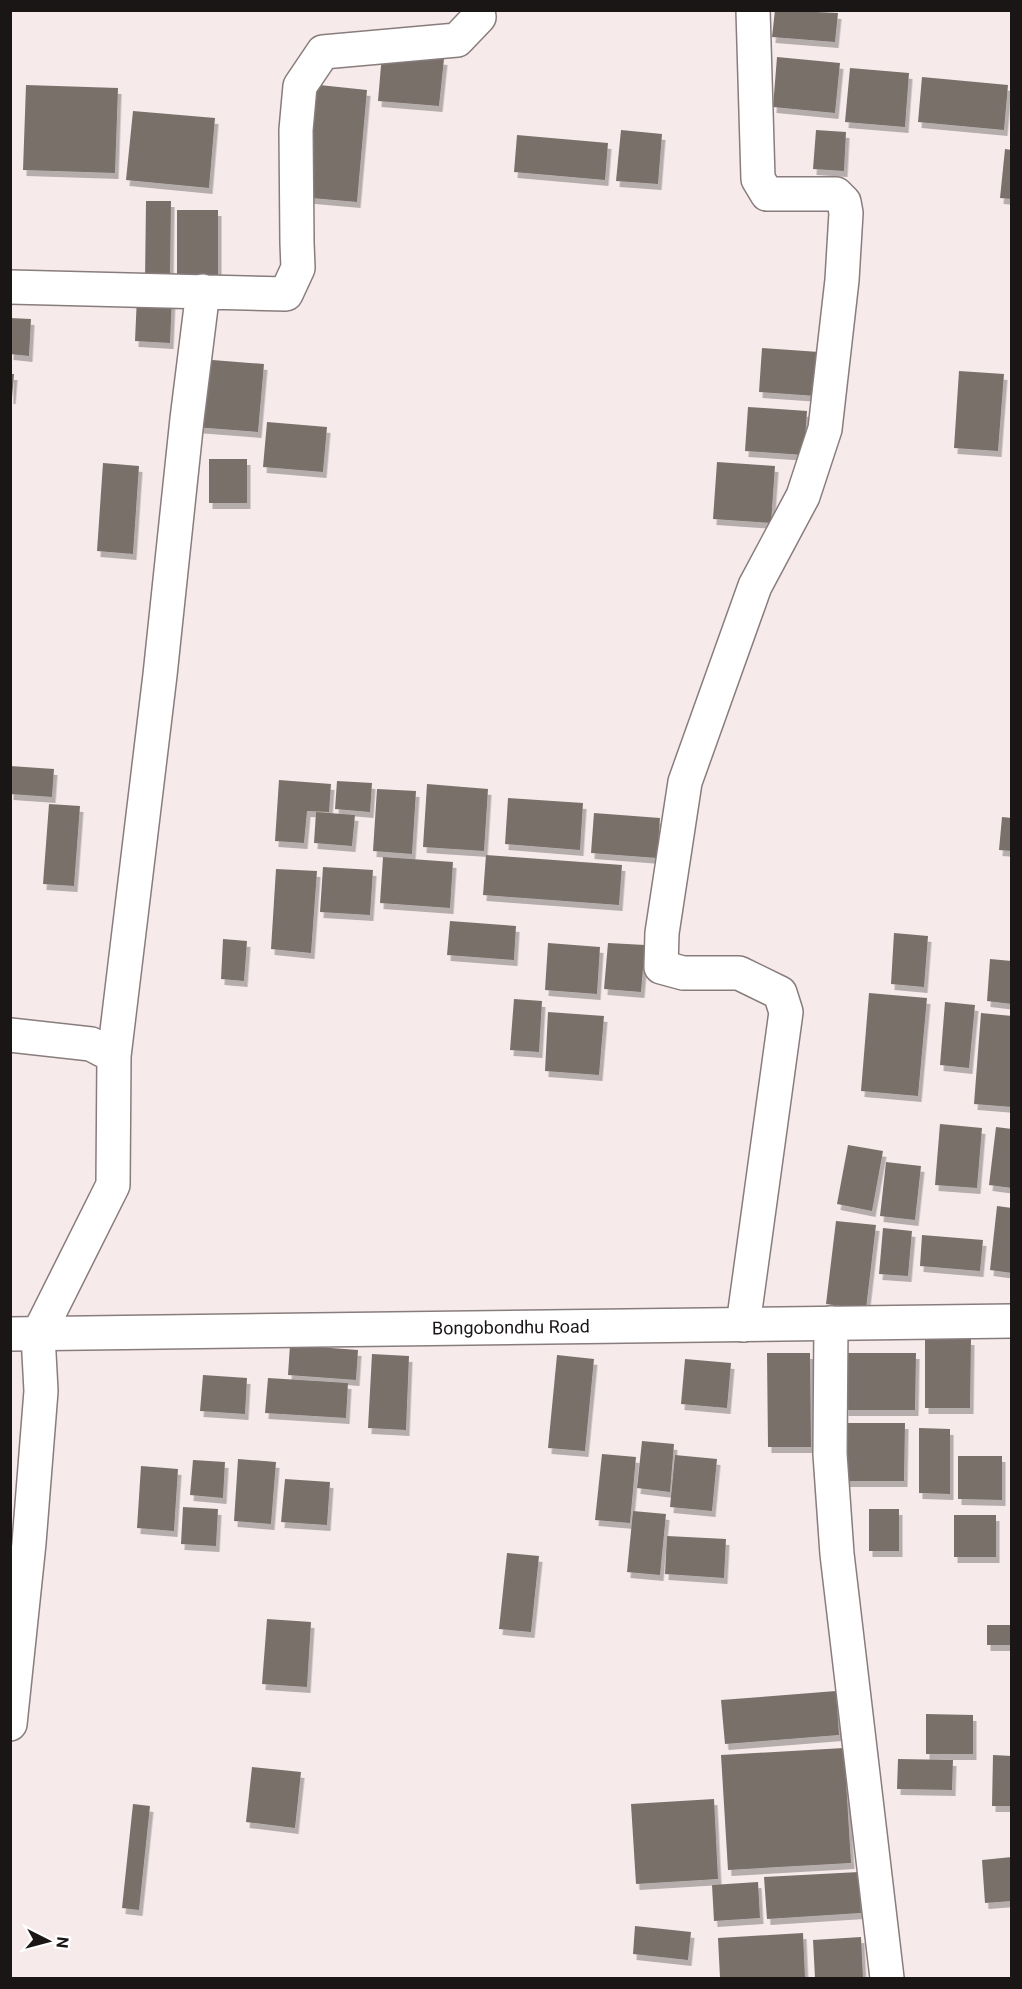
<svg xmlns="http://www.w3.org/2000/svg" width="1022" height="1989" font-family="Roboto,sans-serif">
<defs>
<filter id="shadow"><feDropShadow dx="3.5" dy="6" stdDeviation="0" flood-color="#0004"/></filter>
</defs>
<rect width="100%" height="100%" fill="#f7eaea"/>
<path fill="#7a706b" filter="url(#shadow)" d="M775 10 838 13 835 42 772 37Z
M382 54 444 59 439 106 378 101Z
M777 57 840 63 835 113 773 107Z
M850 68 909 73 905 127 845 122Z
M922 77 1008 85 1004 130 918 122Z
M310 84 367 90 357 202 300 197Z
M26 85 118 88 115 173 23 170Z
M133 111 215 118 209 188 126 180Z
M621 130 662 134 658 184 616 181Z
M816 130 846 132 844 171 813 169Z
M517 135 608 143 605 180 514 172Z
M1005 149 1012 150V199L1000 198Z
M146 201H171L170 282H145Z
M177 210H218V289L177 288Z
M137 296 172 297 170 343 135 341Z
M10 318 31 319 29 356 10 354Z
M762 348 819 352 816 396 759 392Z
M200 359 264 364 258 432 194 427Z
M959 371 1004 374 998 451 954 448Z
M10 374H14L12 398H10Z
M748 407 807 411 804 455 745 451Z
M267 422 327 427 323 472 263 467Z
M209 459H247V503H209Z
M717 462 775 466 771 523 713 519Z
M103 463 139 466 133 554 97 551Z
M10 766 54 769 52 797 10 794Z
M279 780 331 784 329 812 307 811 304 843 275 841Z
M337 781 372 783 370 812 335 809Z
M427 784 488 789 484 851 423 847Z
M377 789 416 791 412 854 373 851Z
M508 798 583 803 580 850 505 844Z
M49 804 80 806 74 886 43 884Z
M316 812 355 815 352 846 314 843Z
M594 813 660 818 657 858 591 853Z
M1002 817 1012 818V851L999 850Z
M486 855 622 865 619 905 483 895Z
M383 857 453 862 450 908 380 903Z
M323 867 373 870 370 915 320 912Z
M276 869 317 871 311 953 271 949Z
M450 921 516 926 514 960 447 955Z
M894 933 928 936 924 987 891 984Z
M223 939 247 941 244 981 221 979Z
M548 943 600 947 597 994 545 990Z
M608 943 645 945 641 992 604 989Z
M990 959 1012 961V1004L987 1001Z
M869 993 927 998 918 1096 861 1091Z
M514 999 542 1001 539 1052 510 1050Z
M945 1002 975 1005 969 1068 940 1065Z
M548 1012 604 1016 599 1075 545 1071Z
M981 1013 1012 1016V1107L974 1104Z
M940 1124 982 1128 977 1188 935 1185Z
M996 1127 1012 1129V1188L989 1185Z
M848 1145 883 1151 872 1211 837 1204Z
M886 1162 921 1166 915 1220 880 1216Z
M997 1206 1012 1208V1273L990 1270Z
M836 1221 876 1225 866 1309 826 1304Z
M883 1228 912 1231 908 1276 879 1274Z
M922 1235 983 1240 980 1271 920 1266Z
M925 1339H971L970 1408H925Z
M290 1345 358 1350 356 1380 288 1375Z
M767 1353H810L811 1447H768Z
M845 1353H916L915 1410H845Z
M372 1354 409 1356 406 1430 368 1428Z
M557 1355 594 1359 585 1451 548 1448Z
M685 1359 731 1363 727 1408 681 1404Z
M203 1375 247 1378 245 1414 200 1411Z
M268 1378 348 1383 346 1418 265 1413Z
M846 1423H905L904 1481H846Z
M919 1428 950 1429V1494L919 1493Z
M642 1441 674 1444 670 1492 637 1488Z
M602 1454 636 1457 630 1523 595 1520Z
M675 1455 717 1459 712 1511 670 1507Z
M958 1456H1002V1500L958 1499Z
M238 1459 276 1462 271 1524 234 1521Z
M193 1460 225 1462 223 1498 190 1495Z
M141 1466 178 1469 174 1531 137 1528Z
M285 1479 330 1482 327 1525 281 1522Z
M183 1507 218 1509 216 1546 181 1544Z
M869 1509H899V1551H869Z
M633 1511 666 1514 660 1575 627 1572Z
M954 1515H996V1557H954Z
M667 1536 726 1539 724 1578 665 1574Z
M507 1553 539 1556 531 1632 499 1629Z
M267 1619 311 1622 307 1687 262 1684Z
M987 1625H1012V1645H987Z
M836 1691 839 1735 725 1744 721 1700Z
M926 1714 973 1715V1754H926Z
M844 1748 851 1863 728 1870 721 1755Z
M993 1755 1012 1756V1806H992Z
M898 1759 953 1760 952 1790 897 1789Z
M252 1767 301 1772 295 1828 246 1822Z
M714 1799 718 1879 636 1884 631 1804Z
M133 1804 150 1806 139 1910 122 1908Z
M1012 1857V1901L985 1903 982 1860Z
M859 1872 861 1913 767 1919 764 1877Z
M758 1882 760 1918 714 1921 712 1885Z
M635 1926 691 1932 688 1960 633 1954Z
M803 1933 805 1978H720L718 1938Z
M861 1937 863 1978H815L813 1940Z"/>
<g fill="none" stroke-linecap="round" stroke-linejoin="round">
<g stroke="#887c7d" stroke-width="36">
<path id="minor" d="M10 287 286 294 298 268 297 243 296 130 300 86 323 52 457 40 479 17 478 10
M10 1035 91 1044 114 1056 113 1185 38 1335 41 1391 29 1543 10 1724
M114 1056 160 675 187 419 203 291
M831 1323 830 1454 837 1554 887 1978
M743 1325 786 1012 780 993 739 973H683L661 967 662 933 685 782 755 586 803 496 825 429 842 280 846 213 844 202 836 194H767L758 179 753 10"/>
</g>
<g stroke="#887c7d" stroke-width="36">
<g id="tertiary">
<path id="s1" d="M10 1334 1012 1321"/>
</g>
</g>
<use href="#minor" stroke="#fff" stroke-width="33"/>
<use href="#tertiary" stroke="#fff" stroke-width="33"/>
</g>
<g text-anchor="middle" stroke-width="5" stroke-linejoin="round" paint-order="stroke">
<g font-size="18" fill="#1a1616" stroke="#fff">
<text dy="6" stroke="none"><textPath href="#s1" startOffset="501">Bongobondhu Road</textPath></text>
</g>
</g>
<rect width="1022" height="1989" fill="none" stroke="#1a1616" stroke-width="24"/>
<g transform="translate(48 1941) rotate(96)" stroke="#ffffff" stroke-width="4.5" paint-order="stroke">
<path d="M0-4.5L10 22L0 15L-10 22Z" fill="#1a1616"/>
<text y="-9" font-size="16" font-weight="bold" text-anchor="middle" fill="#1a1616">N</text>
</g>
</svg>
